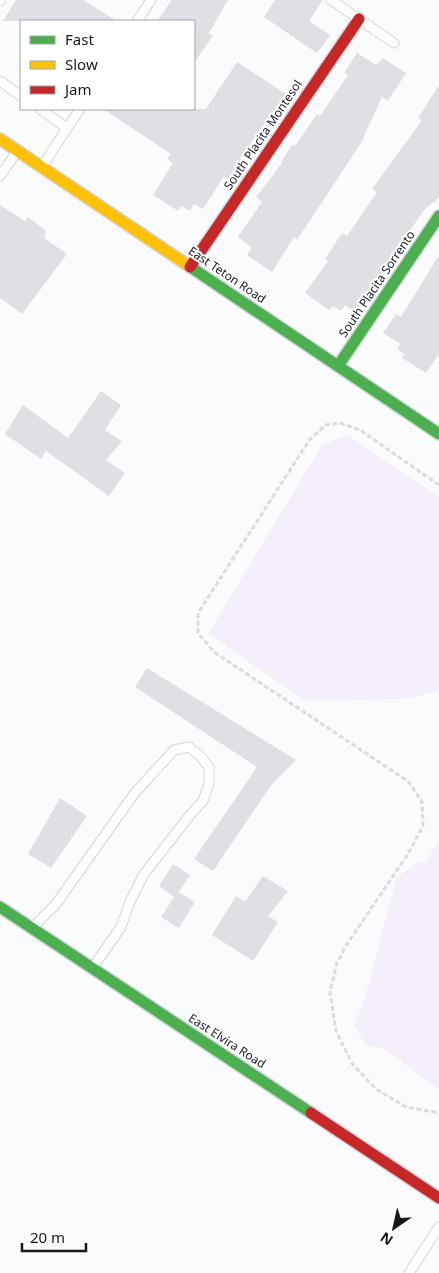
<svg xmlns="http://www.w3.org/2000/svg" width="439" height="1273" font-family="'Noto Sans',sans-serif">
<rect width="100%" height="100%" fill="#fafbfd"/>
<path fill="#f5eefb" d="M347 435 439 497V691L405 699 306 701 208 634 322 445Z
M439 841V1090L383 1048 366 1046 354 1025 364 1001 397 877 418 862 425 863Z"/>
<path fill="#e0e0e4" d="M16 0H83L117 21H3Z
M172 0H228L209 33 213 36 194 63V21H157Z
M275 0H323L309 21 330 35 317 53 264 17Z
M357 53 376 65 383 58 406 73 388 101 382 97 361 143 297 240 294 237 272 272 247 255 252 248 238 237 262 202 256 197 282 163 281 162 292 145 295 146 317 114 320 116 348 75 344 73Z
M237 62 286 94 240 158 243 160 228 179 224 176 203 209 194 204 190 211 181 206 178 211 153 195 173 163 167 159 171 154 103 109H206Z
M439 85V196L435 202 432 203 425 209 387 263 356 313 345 305 341 311 333 306 329 310 305 293 328 261 325 259 342 233 347 236 377 192 372 189 422 120 418 118Z
M0 205 25 221 28 217 46 231 44 238 67 254 22 314 0 298Z
M439 255V354L426 373 402 358 404 354 397 349 401 344 383 333 396 314 401 317Z
M101 391 121 405 105 430 122 441 106 460 125 473 109 496 46 451 41 459 5 434 23 405 68 438Z
M147 668 296 760 272 784 213 871 194 859 257 767 135 687Z
M60 798 87 816 51 868 28 854Z
M173 864 190 875 179 892 195 902 179 928 161 917 174 897 159 886Z
M263 876 288 891 268 916 278 922 253 961 212 935 236 896 245 902Z"/>
<g fill="none" stroke-linecap="round" stroke-linejoin="round">
<g stroke="#d4d6db" stroke-width="11">
<path id="lane" d="M331 0 394 43
M0 1V0
M137 21 151 0
M0 81 21 96
M40 109 67 128
M43 165 80 109
M0 176 16 153
M33 927 56 904 134 794 174 750 189 747 199 755 209 767V784L203 801 190 815 144 874 130 902 121 927 94 966
M409 1273 439 1227"/>
</g>
<g stroke="#d4d6db" stroke-width="14">
<path id="fast" d="M189 266 439 434
M338 366 439 216
M0 907 311 1113"/>
</g>
<g stroke="#d4d6db" stroke-width="14">
<path id="slow" d="M0 139 189 266"/>
</g>
<g stroke="#d4d6db" stroke-width="14">
<path id="jam" d="M190 267 359 19
M311 1113 439 1198"/>
</g>
<path stroke="#dbdcdd" stroke-width="3" stroke-dasharray="5 2.5" stroke-linecap="butt" d="M439 485 360 430 340 423 326 425 310 439 198 613V633L214 652 409 782 422 802 423 826 408 854 347 944 337 963 330 992 336 1031 353 1065 376 1089 406 1107 439 1113"/>
<use href="#lane" stroke="#fefeff" stroke-width="9"/>
<use href="#fast" stroke="#4caf50" stroke-width="11"/>
<use href="#slow" stroke="#ffc107" stroke-width="11"/>
<use href="#jam" stroke="#c62828" stroke-width="11"/>
</g>
<g text-anchor="middle" stroke-width="4" stroke-linejoin="round" paint-order="stroke">
<g font-size="12" fill="#16181d" stroke="#fff">
<text transform="translate(263 135) rotate(-56)" y="4">South Placita Montesol</text>
<text transform="translate(227 275) rotate(34)" y="4">East Teton Road</text>
<text transform="translate(377 284) rotate(-56)" y="4">South Placita Sorrento</text>
<text transform="translate(227 1041) rotate(33)" y="4">East Elvira Road</text>
</g>
</g>
<rect x="20" y="20" width="175" height="90" fill="#ffffff" stroke="#a2a3a5"/>
<rect x="30" y="36" width="25" height="8" fill="#4caf50" stroke="#a2a3a5"/>
<text x="65" y="45" font-size="15" fill="#16181d">Fast</text>
<rect x="30" y="61" width="25" height="8" fill="#ffc107" stroke="#a2a3a5"/>
<text x="65" y="70" font-size="15" fill="#16181d">Slow</text>
<rect x="30" y="86" width="25" height="8" fill="#c62828" stroke="#a2a3a5"/>
<text x="65" y="95" font-size="15" fill="#16181d">Jam</text>
<g transform="translate(394 1228) rotate(214)" stroke="#ffffff" stroke-width="4" paint-order="stroke">
<path d="M0-4L9 19L0 12L-9 19Z" fill="#16181d"/>
<text y="-8" font-size="14" font-weight="bold" text-anchor="middle" fill="#16181d">N</text>
</g>
<path d="M22 1243v8h64v-8" fill="none" stroke="#16181d" stroke-width="2.5"/>
<text x="30" y="1243" font-size="15" fill="#16181d" stroke="#ffffff" stroke-width="4" paint-order="stroke">20 m</text>
</svg>
